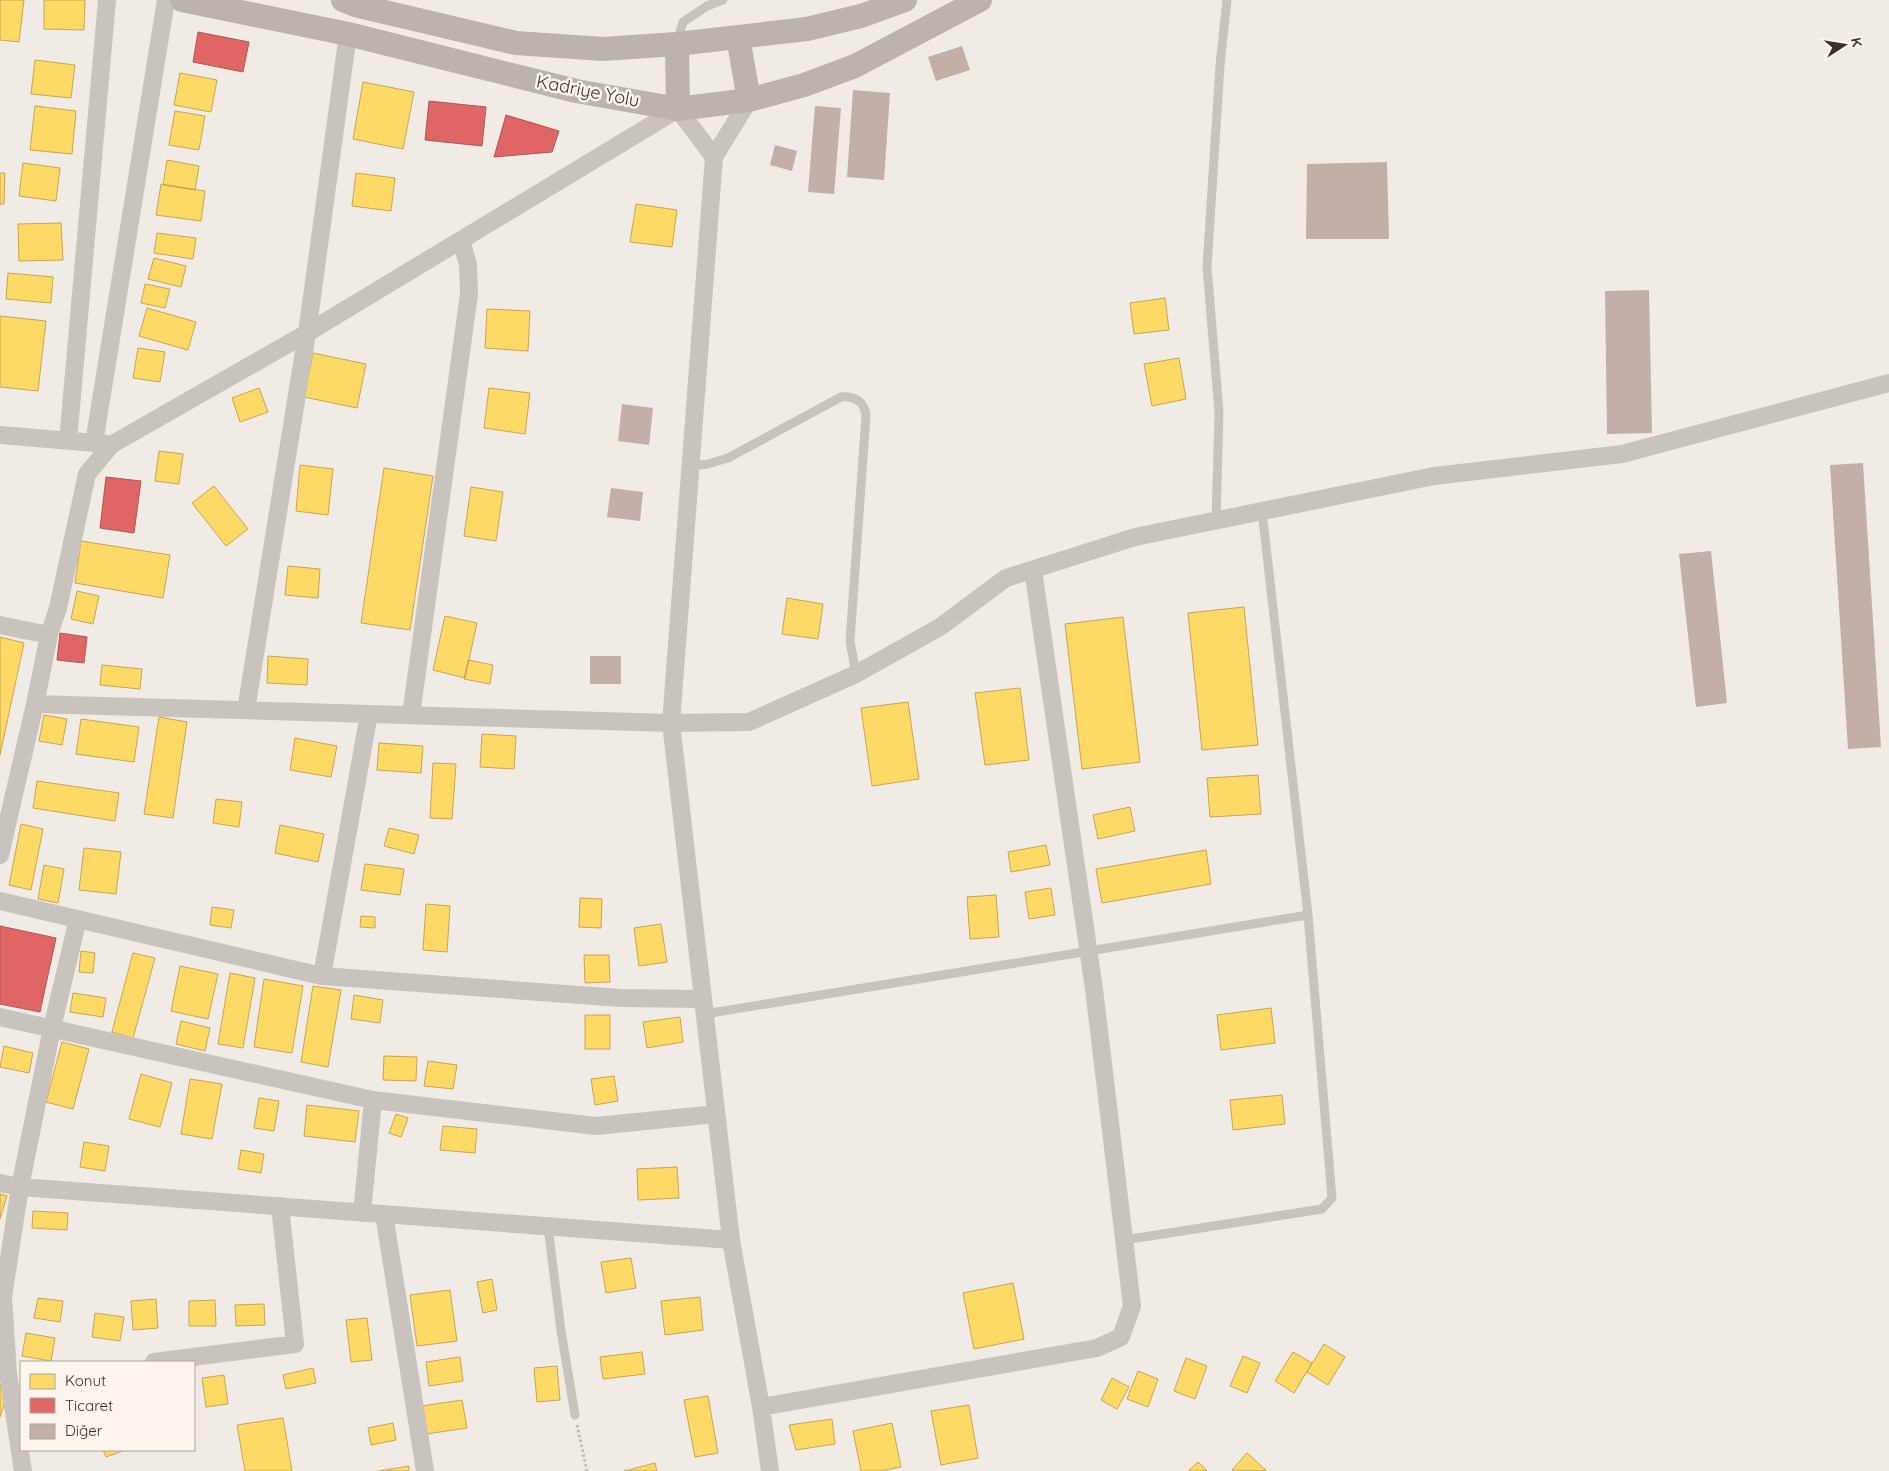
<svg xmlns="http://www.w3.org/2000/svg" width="1889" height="1471" font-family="Quicksand,sans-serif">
<rect width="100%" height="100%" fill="#f0ebe5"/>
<path fill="#ffd966" stroke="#c4a654" d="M0 0H24L19 42 0 40Z
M44 0H85L84 30 44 29Z
M35 60 75 65 71 98 31 94Z
M180 73 217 80 211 112 174 105Z
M363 82 414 92 403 149 353 139Z
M35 106 76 111 72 154 30 150Z
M175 111 205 116 199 150 169 145Z
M167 160 199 166 195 190 163 185Z
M23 163 60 168 56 201 19 196Z
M0 173H5L4 204H0Z
M356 173 395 178 391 211 352 206Z
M161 184 205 191 201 221 156 215Z
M636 204 677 210 672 247 630 242Z
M61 223 63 260 19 261 18 224Z
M157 233 196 238 193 259 154 253Z
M154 258 186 266 181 287 148 279Z
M8 273 53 277 51 303 6 299Z
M145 284 170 289 165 308 141 303Z
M1165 298 1169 330 1134 334 1130 303Z
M147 308 196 322 188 350 139 336Z
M487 309 530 311 528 351 485 348Z
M0 316 46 321 38 391 0 387Z
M138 348 165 352 160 382 133 378Z
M313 353 366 364 357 408 304 397Z
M1179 358 1186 399 1152 406 1144 364Z
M259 388 268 412 240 422 232 398Z
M489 388 530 393 525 434 484 428Z
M159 451 183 454 179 484 155 481Z
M300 465 333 469 328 515 296 511Z
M384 468 433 476 410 630 361 623Z
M214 486 248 529 226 546 192 503Z
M471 487 503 492 496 541 464 536Z
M81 541 170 555 163 598 75 583Z
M288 566 320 569 318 598 285 595Z
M77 591 99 596 93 624 71 619Z
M787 598 823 604 818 639 782 634Z
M1244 607 1258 745 1202 750 1188 613Z
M445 616 477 623 465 678 433 670Z
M1123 617 1140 762 1082 769 1065 624Z
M0 637 24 643 0 755Z
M268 656 308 659 307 685 267 683Z
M468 660 493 665 490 684 464 679Z
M102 665 142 669 140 689 100 685Z
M1020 688 1029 760 985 765 975 693Z
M908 702 919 779 872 786 861 708Z
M44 715 67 719 62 745 39 741Z
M159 717 187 722 173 818 144 814Z
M81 719 139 727 134 762 76 754Z
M482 734 516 736 514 769 480 767Z
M295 738 337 746 331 777 290 770Z
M379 743 423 746 421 773 377 770Z
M433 763 456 764 452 819 430 818Z
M1258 775 1261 814 1210 817 1207 778Z
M37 781 119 793 115 821 33 808Z
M216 799 242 802 239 827 213 823Z
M1130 807 1135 831 1098 839 1093 815Z
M21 824 43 829 31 890 9 885Z
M280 825 324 834 318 862 275 853Z
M389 828 419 835 414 854 384 846Z
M1046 845 1050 865 1011 872 1008 852Z
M84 848 121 852 116 894 79 890Z
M1206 850 1211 884 1102 903 1096 869Z
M365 864 404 869 400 895 361 890Z
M44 865 64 869 58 903 38 899Z
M1051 888 1055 915 1029 919 1025 892Z
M996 895 999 937 970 939 967 897Z
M580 898 602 899 601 928 579 927Z
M426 904 450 906 447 952 423 950Z
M212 907 234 910 231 928 210 925Z
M361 916 375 917V928L360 927Z
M661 924 667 962 639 966 634 928Z
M81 951 95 953 93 973 79 972Z
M133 953 155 958 133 1038 112 1032Z
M584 955H609L610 982 585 983Z
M180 966 218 974 208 1019 171 1011Z
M230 973 255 978 243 1048 218 1044Z
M264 979 303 986 292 1053 254 1047Z
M313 986 341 990 328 1067 301 1062Z
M73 993 106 998 103 1017 70 1012Z
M354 995 383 1000 380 1023 351 1019Z
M1271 1008 1275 1043 1221 1050 1217 1015Z
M585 1015H610V1049H585Z
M680 1017 683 1042 647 1048 643 1022Z
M181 1021 210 1028 205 1051 176 1044Z
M62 1042 89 1049 73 1109 46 1102Z
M4 1046 33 1053 29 1073 0 1067Z
M384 1056 417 1057 416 1081 383 1080Z
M428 1061 457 1065 453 1089 424 1086Z
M141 1074 172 1083 160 1127 129 1119Z
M614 1076 618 1101 595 1105 591 1079Z
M190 1079 222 1084 212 1139 181 1134Z
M1282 1095 1285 1124 1233 1130 1230 1100Z
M259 1098 279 1101 274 1131 254 1128Z
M307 1105 359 1111 355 1142 304 1136Z
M396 1114 408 1118 401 1137 389 1133Z
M443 1126 477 1129 475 1153 440 1150Z
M84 1142 109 1146 105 1171 80 1167Z
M241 1150 264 1154 261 1173 238 1169Z
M677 1167 679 1198 638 1200 637 1169Z
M0 1194 7 1196 0 1219Z
M33 1211 68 1213 67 1230 32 1228Z
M631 1258 636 1288 606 1293 601 1262Z
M492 1279 497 1310 483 1313 477 1282Z
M1013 1283 1024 1339 974 1349 963 1293Z
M450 1290 457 1341 417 1346 410 1295Z
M700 1297 703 1330 665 1335 661 1301Z
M38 1298 63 1301 60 1322 34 1318Z
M156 1299 158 1328 133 1330 131 1301Z
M215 1300 216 1326H189V1301Z
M264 1304 265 1325 236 1326 235 1305Z
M95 1313 124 1317 120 1341 92 1337Z
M367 1318 372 1360 351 1362 346 1320Z
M26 1333 55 1338 51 1361 22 1356Z
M1324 1344 1345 1357 1328 1385 1307 1372Z
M642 1352 645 1374 603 1379 600 1357Z
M1293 1352 1312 1363 1294 1393 1275 1381Z
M1243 1356 1260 1363 1247 1393 1230 1386Z
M460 1357 463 1381 429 1386 426 1362Z
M1186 1358 1207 1366 1195 1399 1174 1391Z
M557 1366 560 1400 537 1402 534 1368Z
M313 1368 316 1383 286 1389 283 1375Z
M1138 1371 1158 1379 1148 1407 1127 1399Z
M224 1375 228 1404 206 1407 202 1378Z
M1112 1378 1129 1387 1117 1409 1101 1400Z
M0 1384 6 1399 0 1417Z
M708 1396 718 1453 695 1457 684 1400Z
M462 1400 467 1428 426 1434 422 1406Z
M969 1405 978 1458 941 1465 931 1411Z
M283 1418 292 1471H245L237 1425Z
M832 1419 835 1444 796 1450 789 1425Z
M393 1423 396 1440 371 1445 368 1428Z
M892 1423 901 1467 880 1471H861L853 1431Z
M103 1450H125L106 1457Z
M1247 1453 1267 1471 1232 1470Z
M1198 1462 1207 1471H1188Z
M655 1463 657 1471H624Z
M409 1466V1471H379Z"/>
<path fill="#e06666" stroke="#ae5654" d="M198 32 249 42 243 72 193 62Z
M429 101 486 107 482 146 425 140Z
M506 115 559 131 552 152 494 157Z
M106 477 141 481 134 533 100 528Z
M60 633 87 637 84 663 57 660Z
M0 926 56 938 40 1012 0 1004Z"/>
<path fill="#c3afa7" d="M962 46 970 70 936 81 928 57Z
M853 90 890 93 884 180 847 177Z
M815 106 841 108 834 194 808 192Z
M775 145 797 151 792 171 770 165Z
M1387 162 1389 239H1306L1307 164Z
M1649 290 1652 433 1607 434 1605 291Z
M622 404 653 408 649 445 618 441Z
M1863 463 1881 747 1848 749 1830 465Z
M611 488 643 492 640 521 607 517Z
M1711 551 1727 703 1696 707 1679 554Z
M590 656H621V684H590Z"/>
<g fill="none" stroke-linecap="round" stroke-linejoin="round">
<path stroke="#c2bbb6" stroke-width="3" stroke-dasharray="2.5 2.5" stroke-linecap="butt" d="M577 1425 587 1471"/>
<path stroke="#c9c3be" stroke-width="9" d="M677 42 683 22 707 6 723 0
M691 466 708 464 728 458 841 397C854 396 864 401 866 415L850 641 856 674
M1216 521 1219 412 1207 267 1220 65 1227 0
M705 1014 1308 915 1262 511
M548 1227 561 1331 575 1415
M1124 1240 1322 1209 1332 1198 1308 915"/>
<path stroke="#c9c3be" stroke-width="18" d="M749 100 714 157 671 723 731 1240 761 1407 770 1471
M0 435 107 444
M68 441 107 0
M94 443 166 0
M0 625 49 635
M35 704 671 723 749 722 856 674 940 627 1006 578 1135 537 1434 476 1622 454 1889 383
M246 710 307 333 348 34
M411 715 469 294 468 264 461 241
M0 855 35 704 49 635 58 608 87 474 111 445 307 333 678 109 714 157
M0 901 322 976 621 998 703 999
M322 976 369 714
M0 1017 373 1100 596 1126 716 1114
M0 1183 20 1187 731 1240
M362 1213 373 1100
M384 1214 425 1471
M154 1362 295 1344 280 1206
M761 1407 1097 1348 1121 1337 1132 1306 1094 989 1033 570
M23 1471 8 1373 3 1297 20 1187 52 1028 78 919"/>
<path stroke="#bab3ae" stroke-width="24" d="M182 0 348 34 576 91 678 109 749 100 804 85 855 66 980 0
M343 0 355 5 516 43 603 49 677 44 807 29 861 16 905 0
M738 37 749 100
M677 44 678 109"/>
</g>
<g text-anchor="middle" stroke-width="5" stroke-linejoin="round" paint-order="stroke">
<g font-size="18" fill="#3b302b" stroke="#fbf5ee">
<text transform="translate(588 91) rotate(11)" y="6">Kadriye Yolu</text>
</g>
</g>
<rect x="20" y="1361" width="175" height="90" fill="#fbf5ee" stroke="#aea6a0"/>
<rect x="30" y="1374" width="25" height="15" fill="#ffd966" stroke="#aea6a0"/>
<text x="65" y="1386" font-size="15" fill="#3b302b">Konut</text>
<rect x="30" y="1398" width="25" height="15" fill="#e06666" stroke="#aea6a0"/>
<text x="65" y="1411" font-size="15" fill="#3b302b">Ticaret</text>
<rect x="30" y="1424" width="25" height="15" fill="#c3afa7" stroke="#aea6a0"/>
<text x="65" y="1436" font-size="15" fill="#3b302b">Diğer</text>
<g transform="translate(1844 45) rotate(78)" stroke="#fbf5ee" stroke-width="4" paint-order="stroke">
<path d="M0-4L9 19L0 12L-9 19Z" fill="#3b302b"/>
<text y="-8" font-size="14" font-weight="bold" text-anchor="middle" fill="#3b302b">K</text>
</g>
</svg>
